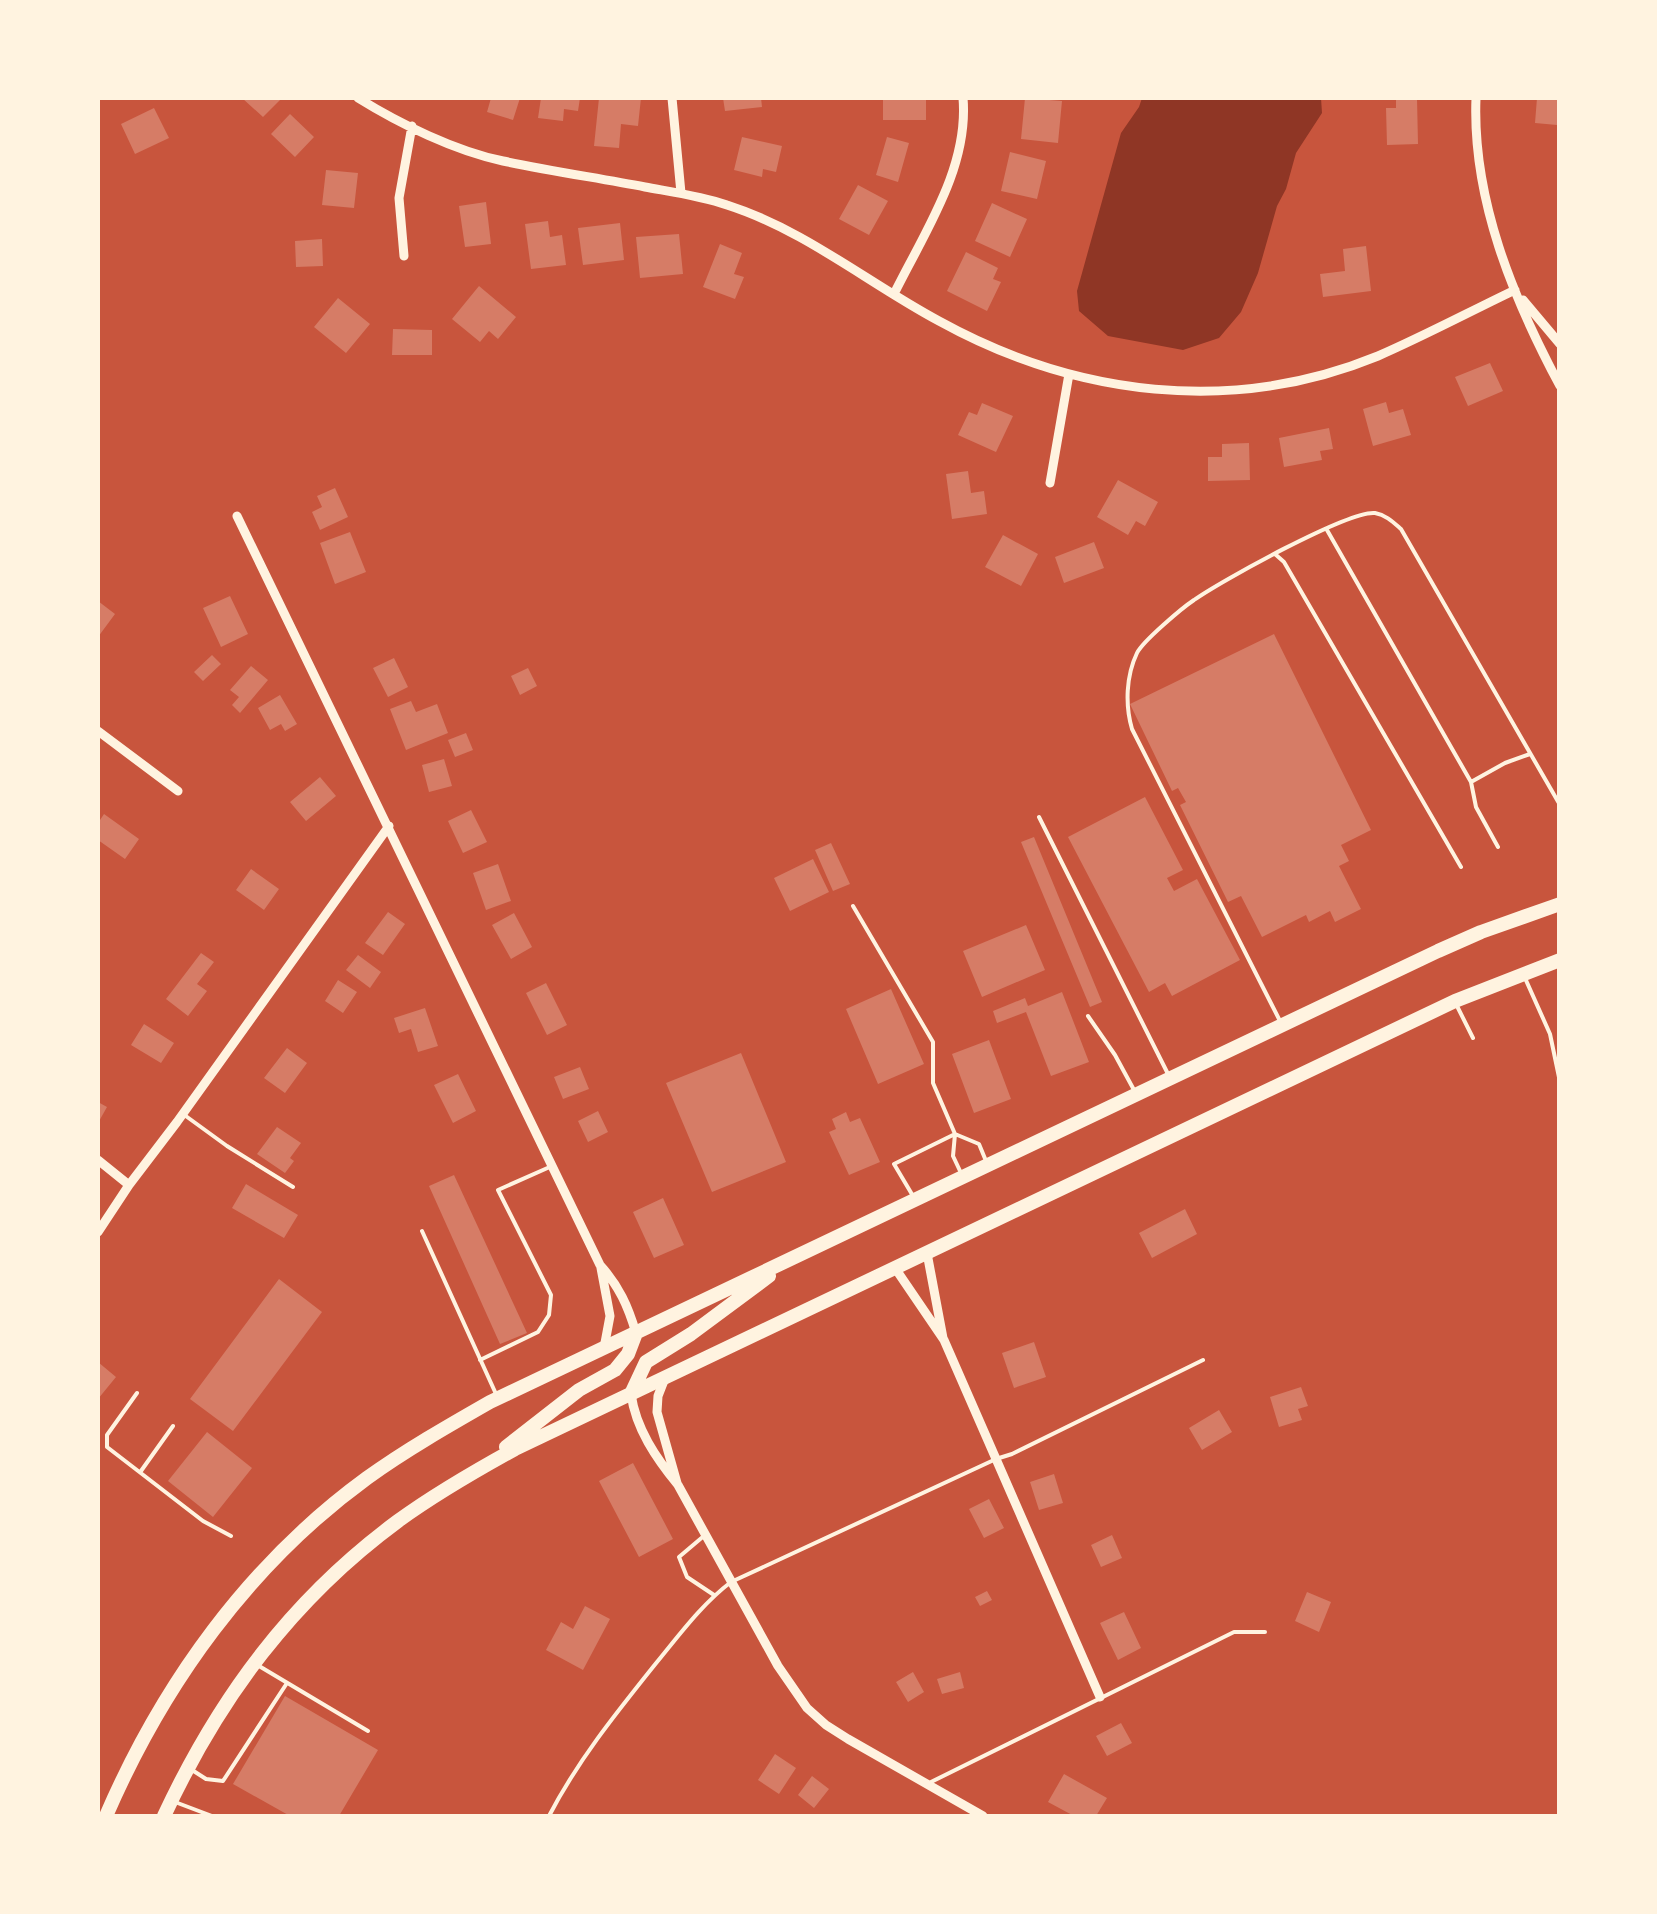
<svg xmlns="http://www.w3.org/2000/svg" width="1657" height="1914" font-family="Mulish,sans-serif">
<rect width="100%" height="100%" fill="#c8553d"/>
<path fill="#8f3625" d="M1142 98H1321L1322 113 1296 153 1286 189 1277 206 1258 273 1241 312 1219 338 1183 350 1108 336 1079 311 1077 291 1121 133 1139 107Z"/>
<path fill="#d67c66" d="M242 98H282L263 117Z
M491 98H520L513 120 487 112Z
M541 98H580L578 111 564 109 563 121 538 118Z
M599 98H641L638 126 621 124 619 148 594 146Z
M723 98H761L762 107 725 111Z
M883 98H926V120H883Z
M1025 98 1062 101 1058 143 1021 139Z
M1396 98H1417L1418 144 1387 145 1386 108H1396Z
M1537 98H1559L1557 125 1535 123Z
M154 108 169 138 135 154 121 124Z
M290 114 314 137 295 157 271 134Z
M742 137 782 146 776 172 763 169 762 177 734 170Z
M887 137 909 143 898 182 876 175Z
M1010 152 1046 161 1037 199 1001 191Z
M326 170 358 173 354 208 322 205Z
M858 185 888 201 869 235 839 219Z
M486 202 491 244 465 247 459 206Z
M992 203 1027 219 1010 257 975 241Z
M548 221 550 237 562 235 566 265 531 269 525 224Z
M620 223 624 260 583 265 578 228Z
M679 234 683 274 640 278 636 237Z
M322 239 323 266 296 267 295 241Z
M720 244 742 253 734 274 744 277 735 299 703 287Z
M1366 246 1371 291 1323 297 1320 274 1345 271 1343 249Z
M966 252 998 268 993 279 1001 282 987 311 947 291Z
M479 286 516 317 498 339 489 331 480 342 452 319Z
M338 298 370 324 346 353 314 327Z
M393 329 432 330V355H392Z
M1490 363 1503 391 1468 406 1455 377Z
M1386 402 1389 413 1403 409 1411 435 1373 446 1363 409Z
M982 403 1013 416 996 452 958 435 969 412 977 415Z
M1329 428 1333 449 1320 451 1322 460 1284 467 1279 438Z
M1249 443 1250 480 1208 481V457H1222V444Z
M968 471 971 493 984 491 987 514 952 519 946 474Z
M1118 480 1158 502 1145 526 1136 521 1128 535 1097 517Z
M335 488 348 517 320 530 312 512 322 507 317 496Z
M350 532 366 572 335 584 320 543Z
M1003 535 1038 554 1021 586 985 567Z
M1094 542 1104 568 1064 583 1055 557Z
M230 596 248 634 221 647 203 608Z
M98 601 115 614 98 637Z
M1274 634 1371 830 1341 845 1349 861 1339 866 1361 909 1335 922 1330 911 1309 922 1306 915 1262 937 1241 896 1228 902 1180 805 1186 802 1178 788 1172 791 1130 704Z
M212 655 221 664 203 681 194 672Z
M394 658 408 687 388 697 373 668Z
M251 666 268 680 240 713 232 705 239 697 230 690Z
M528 668 537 686 520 695 511 676Z
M280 695 297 724 285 731 281 724 270 730 258 708Z
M411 701 416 712 437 704 448 733 406 750 390 709Z
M466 733 473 750 455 757 448 740Z
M444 759 452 786 429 792 422 765Z
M320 777 336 796 306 821 290 802Z
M1145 797 1183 870 1167 878 1174 891 1197 879 1240 960 1172 996 1165 983 1149 992 1068 837Z
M471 810 487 842 463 853 448 821Z
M104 814 139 839 125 859 98 840V823Z
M1034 837 1102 1002 1090 1007 1021 842Z
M831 843 850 884 833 891 815 850Z
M813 859 829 892 790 911 774 878Z
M498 864 511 901 486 910 473 873Z
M251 869 279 889 264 910 236 890Z
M388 912 405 924 383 955 365 943Z
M514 913 532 947 511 959 492 925Z
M1026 925 1045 970 982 997 963 951Z
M201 953 214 962 197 984 207 991 188 1016 166 999Z
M358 955 381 972 370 988 346 970Z
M338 980 357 992 343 1013 325 1001Z
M546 983 567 1025 547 1035 526 993Z
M891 989 924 1064 878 1084 846 1009Z
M1062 992 1089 1062 1051 1076 1026 1012 997 1023 993 1011 1025 998 1028 1006Z
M425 1008 438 1046 418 1052 411 1029 399 1033 394 1018Z
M144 1024 174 1043 161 1063 131 1045Z
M989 1040 1011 1099 974 1113 952 1054Z
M287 1048 307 1063 285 1093 264 1078Z
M741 1053 786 1162 712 1192 666 1083Z
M580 1067 589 1089 563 1099 554 1077Z
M458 1074 476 1111 453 1123 434 1085Z
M98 1102 107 1107 98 1123Z
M598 1111 608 1132 588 1142 578 1121Z
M846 1112 850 1122 860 1118 880 1162 849 1175 829 1132 836 1129 832 1119Z
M277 1127 301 1143 290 1158 294 1161 285 1173 257 1154Z
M454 1175 527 1333 500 1344 429 1186Z
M246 1184 298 1215 284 1238 232 1208Z
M663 1198 684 1245 654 1258 633 1212Z
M1185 1209 1197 1234 1152 1258 1139 1233Z
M279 1279 322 1312 233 1431 190 1399Z
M1034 1342 1046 1377 1014 1388 1002 1353Z
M98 1362 116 1377 98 1399Z
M1301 1387 1308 1406 1298 1409 1302 1420 1279 1427 1270 1397Z
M1219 1410 1232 1432 1202 1450 1189 1428Z
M207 1432 252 1468 213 1517 168 1481Z
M633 1463 673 1539 639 1557 599 1481Z
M1054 1474 1063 1503 1039 1510 1030 1482Z
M989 1499 1004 1528 984 1538 969 1509Z
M1112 1535 1122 1558 1101 1567 1091 1545Z
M987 1591 992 1600 980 1606 975 1597Z
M1307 1592 1331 1602 1319 1632 1295 1621Z
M585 1606 610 1619 583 1670 546 1650 561 1622 573 1629Z
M1124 1612 1141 1648 1118 1660 1100 1623Z
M913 1672 924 1692 908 1702 896 1682Z
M960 1672 964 1688 942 1694 937 1679Z
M285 1696 378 1750 339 1816H290L233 1784Z
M1121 1723 1132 1743 1107 1756 1096 1736Z
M775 1754 796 1768 779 1794 758 1780Z
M1064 1774 1107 1798 1096 1816H1074L1048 1802Z
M812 1776 829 1789 814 1808 798 1795Z"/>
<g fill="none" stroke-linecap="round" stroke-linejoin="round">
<path stroke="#fff3e0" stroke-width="4" d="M1327 530 1471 782 1505 763 1530 754
M1275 554 1284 562 1461 867
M1471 782 1476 807 1498 847
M1039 817 1168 1074
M853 906 933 1042V1083L955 1134 894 1164 913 1196
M1525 978 1550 1034 1560 1082
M1457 1006 1473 1038
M1088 1016 1115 1055 1134 1090
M1280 1021 1132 729C1125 705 1126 676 1137 653 1143 641 1182 608 1194 600 1219 582 1349 510 1375 513 1386 515 1393 522 1401 529L1560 805
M183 1114 227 1146 293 1187
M961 1173 953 1156 955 1134 979 1144 986 1161
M422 1231 496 1394
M480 1360 538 1332 549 1315 551 1295 498 1190 552 1166
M137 1393 107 1435V1447L203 1521 231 1536
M141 1471 173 1426
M705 1535 679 1557 687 1577 714 1595
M259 1666 368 1731
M192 1770 206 1779 223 1781 287 1683
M931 1782 1234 1632H1265
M175 1802 212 1816
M549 1816C578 1760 617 1712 657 1662 680 1634 702 1604 731 1582L996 1459 1012 1454 1203 1360"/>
<path stroke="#fff3e0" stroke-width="9" d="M358 98C400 124 455 151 503 161 550 171 598 178 645 187 672 192 701 196 727 205 805 230 868 283 939 321 1075 396 1232 416 1378 356 1424 336 1469 312 1515 290
M672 98 681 193
M1476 98C1472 199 1513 298 1560 386
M404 256 399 198 412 126
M894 294C924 233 969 168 963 98
M1523 300 1560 344
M1050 483 1069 374
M237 516 600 1265C619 1286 628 1306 636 1333
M98 731 178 791
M98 1160 129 1185
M98 1232 129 1185 177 1122 389 826
M927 1253 943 1338
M601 1268 610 1316 604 1348
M895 1268 944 1340 1100 1697
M665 1378 658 1396 657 1412 677 1483
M631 1394C636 1429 656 1458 678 1485L778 1666 807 1708 826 1725 848 1739 983 1816"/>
<path stroke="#fff3e0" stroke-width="14" d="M631 1394 646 1362 691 1334 769 1276
M506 1447 579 1390 615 1370 628 1354 636 1333
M106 1816C163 1684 249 1564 367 1478 406 1450 448 1426 490 1402L1438 951 1481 932 1560 904
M164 1816C219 1698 292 1599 398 1521 435 1494 475 1471 515 1449L1455 1001 1560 960"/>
</g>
<rect width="1657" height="1914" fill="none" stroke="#fff3e0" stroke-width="200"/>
</svg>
